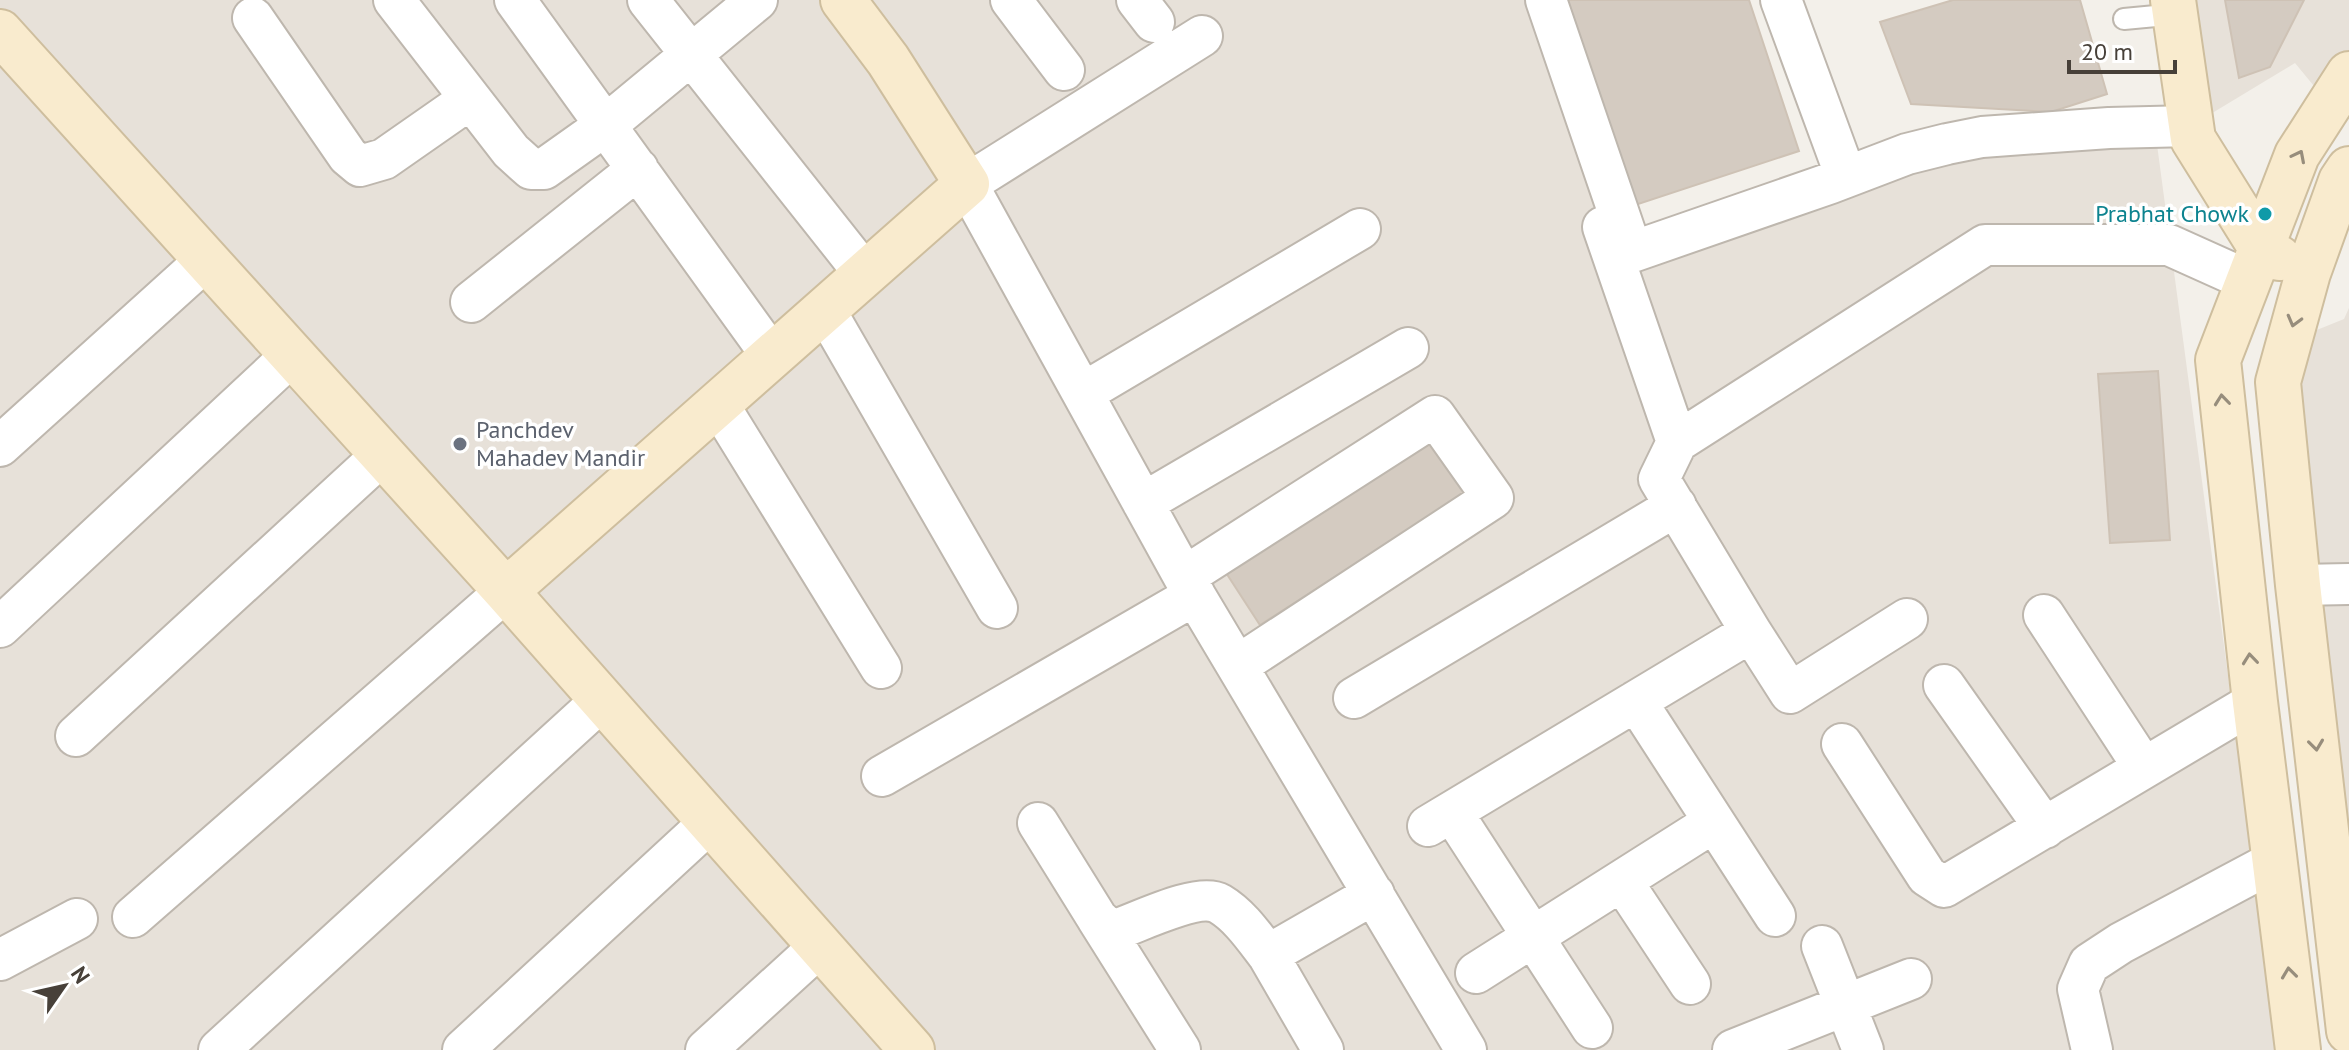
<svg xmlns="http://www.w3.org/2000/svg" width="2349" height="1050" font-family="'PT Sans',sans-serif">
<rect width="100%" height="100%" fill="#f3f0ea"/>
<path fill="#e7e1d9" d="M0 0H829L955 179 505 574 0 15Z
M850 0H1538L1629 260 1908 162 2156 137 2278 1050H923L521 599 978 190Z
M2179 0H2349V56L2323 97 2295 63 2204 118Z
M0 58 890 1050H0Z
M2349 308V946L2288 379 2302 336 2344 319Z"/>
<path fill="#d4cbc1" stroke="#cec2b5" stroke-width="2" d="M1554 0H1749L1799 151 1623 209Z
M1953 0H2080L2107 94 2051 112 1911 104 1880 22Z
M2225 0H2304L2270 67 2239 78Z
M2158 371 2170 540 2110 543 2098 374Z
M1431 430 1470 490 1260 625 1221 565Z"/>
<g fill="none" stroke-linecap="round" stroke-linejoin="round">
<g stroke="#beb7ae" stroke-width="24">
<path id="lane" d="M2124 19 2177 14"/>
</g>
<g stroke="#beb7ae" stroke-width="44">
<path id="street" d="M394 0 511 151 531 169H544L606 125 757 0
M515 0 772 356
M648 0 865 274
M1011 0 1064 70
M1137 0 1154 22
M1546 0 1632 252 1831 183 1907 154 1947 144 1982 137 2109 128 2191 126
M1781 0 1846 177
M253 18 348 156 360 166 384 159 470 99
M1202 36 967 184 1184 577 1466 1050
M1603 227 1677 442
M471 302 638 169
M825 310 997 608
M1083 393 1360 229
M718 404 881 668
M0 446 206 260
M1143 503 1408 348
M1184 577 1435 416 1493 498 1237 666
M2298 585 2349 584
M2044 615 2144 768
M0 627 292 355
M1751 632 1790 693 1907 619
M1944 685 2045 828
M1354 698 1676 506
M1636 701 1775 916
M76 736 382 455
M1842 744 1927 876 1944 887 2255 702
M882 776 1195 595
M1452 812 1592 1028
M1038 823 1097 918 1106 927 1118 929C1141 921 1199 892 1220 904 1240 916 1254 937 1268 955
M1428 826 1751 632 1659 479 1677 442 1985 245H2169L2249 281
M1622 881 1690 984
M133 917 506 591
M1097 918 1180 1050
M1822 946 1863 1050
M0 960 77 919
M1476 973 1714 822
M219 1050 602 700
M463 1050 709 823
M706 1050 819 947
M1323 1050 1268 955 1374 894
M1733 1050 1911 979
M2092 1050 2078 989 2089 964 2121 943 2275 861"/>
</g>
<g stroke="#cebe9e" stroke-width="48">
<path id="secondary" d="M2173 0 2193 139 2261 248 2279 258
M0 32 506 591 912 1050
M2349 169 2341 181 2308 273 2278 382 2298 585 2349 1031
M506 591 967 184 888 60 843 0
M2298 1050 2255 702 2218 360 2297 155 2349 74"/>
</g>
<use href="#lane" stroke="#fff" stroke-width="20"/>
<use href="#street" stroke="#fff" stroke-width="40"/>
<use href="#secondary" stroke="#f9ebce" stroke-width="44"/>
</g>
<defs><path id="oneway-chevron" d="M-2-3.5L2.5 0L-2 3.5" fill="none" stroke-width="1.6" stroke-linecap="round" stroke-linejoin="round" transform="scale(2)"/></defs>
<g stroke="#978d7c">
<use href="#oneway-chevron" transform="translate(2299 156) rotate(-63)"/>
<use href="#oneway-chevron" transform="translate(2294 321) rotate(105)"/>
<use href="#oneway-chevron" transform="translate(2222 400) rotate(-96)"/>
<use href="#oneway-chevron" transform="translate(2250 659) rotate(-96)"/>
<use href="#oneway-chevron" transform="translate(2316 745) rotate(83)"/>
<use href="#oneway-chevron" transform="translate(2289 973) rotate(-97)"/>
</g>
<circle fill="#0f9aa8" stroke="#fff" stroke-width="3" cx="2265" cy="214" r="8"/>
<circle fill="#6b7280" stroke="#fff" stroke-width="3" cx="460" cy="444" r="8"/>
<g text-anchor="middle" stroke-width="7" stroke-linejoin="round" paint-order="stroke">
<g font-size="24" fill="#0d838f" stroke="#fff" text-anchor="end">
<text x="2249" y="222">Prabhat Chowk</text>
</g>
<g font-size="24" fill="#5b616d" stroke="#fff" text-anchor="start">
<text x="476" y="438">Panchdev<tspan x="476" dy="28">Mahadev Mandir</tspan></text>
</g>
</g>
<g transform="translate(64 986) rotate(56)" stroke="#ffffff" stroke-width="6" paint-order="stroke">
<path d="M0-6L14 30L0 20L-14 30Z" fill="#474039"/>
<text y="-12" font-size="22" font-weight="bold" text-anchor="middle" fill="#474039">N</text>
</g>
<path d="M2069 60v12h106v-12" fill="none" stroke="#474039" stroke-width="4"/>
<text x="2081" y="60" font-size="24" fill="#474039" stroke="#ffffff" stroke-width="6" paint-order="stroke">20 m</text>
</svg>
